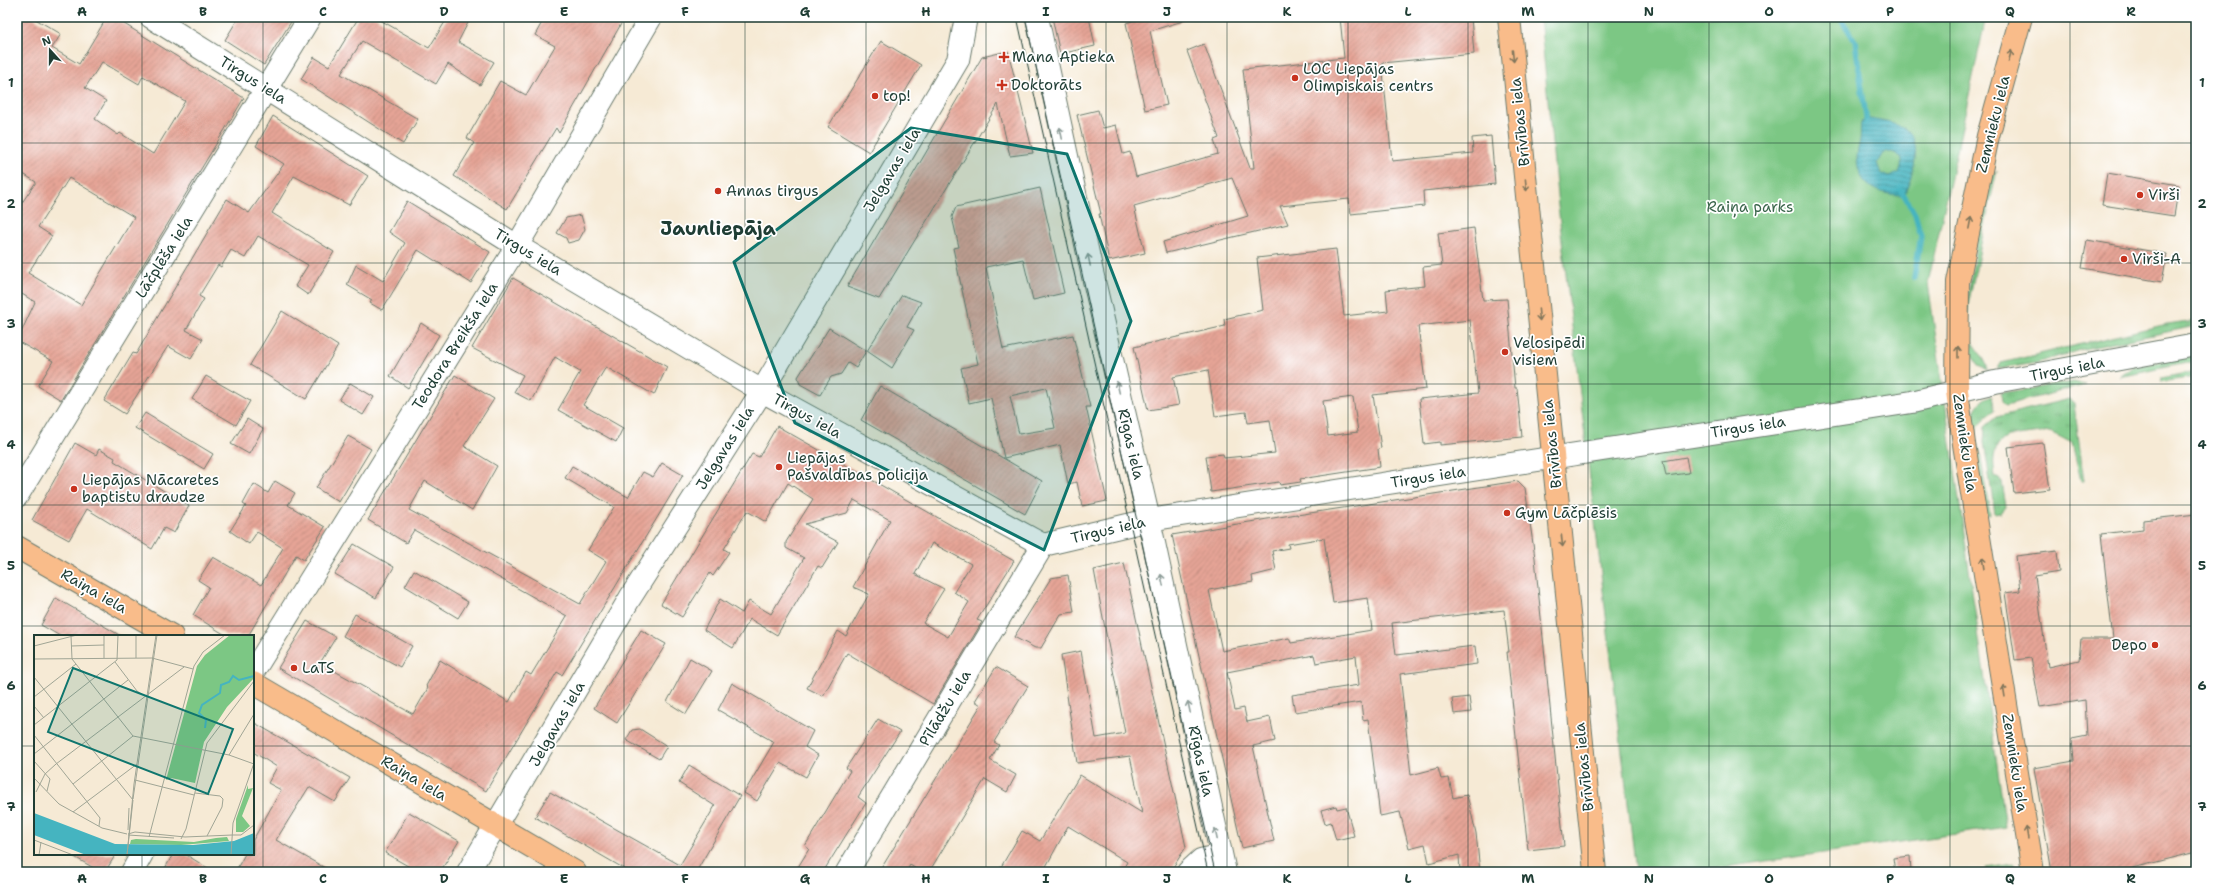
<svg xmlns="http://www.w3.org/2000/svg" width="2213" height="889" font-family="'Shantell Sans',sans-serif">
<defs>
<pattern id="grass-tufts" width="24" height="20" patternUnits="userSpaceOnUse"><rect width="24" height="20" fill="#7cc784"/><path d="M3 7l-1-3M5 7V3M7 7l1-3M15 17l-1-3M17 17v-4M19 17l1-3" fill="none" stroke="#65a36d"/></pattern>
<pattern id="water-rules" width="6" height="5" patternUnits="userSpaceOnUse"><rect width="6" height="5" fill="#45b4c0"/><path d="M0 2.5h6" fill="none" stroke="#39949d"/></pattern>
<pattern id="building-hatch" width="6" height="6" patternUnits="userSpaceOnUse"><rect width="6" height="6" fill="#e6a496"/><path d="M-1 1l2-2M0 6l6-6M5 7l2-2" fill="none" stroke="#ba877b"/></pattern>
</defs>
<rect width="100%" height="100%" fill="#fff"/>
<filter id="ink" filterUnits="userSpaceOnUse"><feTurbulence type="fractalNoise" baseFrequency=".025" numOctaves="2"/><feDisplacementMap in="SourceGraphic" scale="8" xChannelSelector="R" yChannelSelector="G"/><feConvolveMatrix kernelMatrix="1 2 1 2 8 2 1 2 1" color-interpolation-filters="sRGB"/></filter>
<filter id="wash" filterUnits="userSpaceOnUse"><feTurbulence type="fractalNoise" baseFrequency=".012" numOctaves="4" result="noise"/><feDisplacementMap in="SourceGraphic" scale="16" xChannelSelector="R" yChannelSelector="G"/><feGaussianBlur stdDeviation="0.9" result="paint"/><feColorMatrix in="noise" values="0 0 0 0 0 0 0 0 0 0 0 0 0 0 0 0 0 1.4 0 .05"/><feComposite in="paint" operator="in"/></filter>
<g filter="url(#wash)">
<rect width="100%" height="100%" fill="#f6ead5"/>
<path fill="url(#grass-tufts)" stroke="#4e825c" d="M1997 170C1990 203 1982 236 1976 269 1972 288 1965 311 1968 330 1970 347 1985 354 1988 370L1979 366 1966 347 1967 301 1976 246 1993 174Z
M2196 320V326L2080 350 2037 363 1998 369V366L2001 363 2166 324Z
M2196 355V361L2120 377 2131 368Z
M2196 371V377L2160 382 2161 378Z
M2074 382 2085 385 2006 405 2002 401 2001 393Z
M1992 395 1995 410 1977 426 1976 437 1970 439C1970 420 1973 402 1992 395Z
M2069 399 2074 403 2084 481H2081L2072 443 2050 432 2008 437C1991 445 1993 461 1995 477L2000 479 2002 482 2006 507 2001 513 1995 514 1984 442 1985 427 1997 417 2004 415Z
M1979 447 1990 515H1984L1973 448Z
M2013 864 2014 872H1987L1986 868Z"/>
<path fill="#7cc784" stroke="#4e825c" d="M1540 17H1986L1928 283 2006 827 1690 872H1636L1558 206Z"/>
<path fill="url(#water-rules)" stroke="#32787a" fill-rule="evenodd" d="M1866 118C1878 121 1894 122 1905 129 1925 141 1912 178 1904 195 1878 195 1858 187 1857 158 1857 152 1859 146 1860 140 1861 134 1860 128 1861 122ZM1892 152C1901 155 1904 163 1899 172L1889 177 1881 174 1877 163 1883 153Z"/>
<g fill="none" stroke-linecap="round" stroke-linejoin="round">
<path stroke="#45b4c0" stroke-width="5.5" d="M1840 17 1855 41 1867 124
M1900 188 1915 214 1921 236 1914 278"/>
</g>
<g id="blocks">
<path fill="url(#building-hatch)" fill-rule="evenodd" d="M17 17H32L61 34 52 48 79 64 107 17H113L244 98 61 400 38 386 53 361 17 341 35 302 17 291V210L36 182 17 170ZM102 62 139 84 143 76 185 101 153 154 120 133 118 135 95 119 106 101 85 88ZM69 178 134 217 81 305 28 273 52 236 38 227Z
M239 17H294L264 65 225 40Z
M359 17H375L429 48 448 17H471L458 42 494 62 480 85 448 64 436 84 362 41 341 74 418 119 403 144 301 79 314 57 329 66Z
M545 17H625L559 133 556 128 507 209 454 176 474 143 467 138 500 81 526 95 555 46 535 35Z
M1052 17H1089L1095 46 1060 54Z
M1145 17H1182L1183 21 1150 31 1167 105 1145 110 1126 23Z
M1340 17H1471L1474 54 1382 63 1392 161 1473 153 1472 138 1491 136 1495 184 1423 191 1424 206 1351 214 1349 199 1280 206 1288 224 1166 253 1163 242 1248 216 1232 178 1134 206 1145 253 1109 261 1099 214H1101L1077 115 1098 110 1103 128 1116 125 1123 154 1130 152 1136 177 1218 154 1214 140 1219 138 1187 51 1204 44 1250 168H1254L1243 69 1344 58Z
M881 41 921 65 869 152 828 127Z
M1008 51 1033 153 1010 156 998 104 879 299 847 287 982 57Z
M273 116 368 176 349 205 294 176 272 213 334 252 308 295 295 286 308 265 258 236 245 258 231 250 221 267 218 265 199 296 204 299 186 330 203 339 191 359 168 346 125 414 104 401 133 353 136 354 227 199 249 213 284 164 256 146Z
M2107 173 2179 185 2174 216 2102 205Z
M1040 188 1064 293 1033 300 1023 259 986 267 1003 349 1073 335 1090 407H1086L1107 501 1082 506 1077 482 1068 484 1060 445 1004 458 991 398 969 403 961 368 978 364 953 248 959 247 952 217 956 207ZM1046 388 1055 428 1019 434 1010 396Z
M407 201 490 252 471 283 418 250 382 310 370 303 372 300 347 285 356 265 383 281 405 243 389 232Z
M581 215 585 229 579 240 568 243 566 238 557 233 566 218Z
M1474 228 1483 300 1507 299 1515 388H1517L1522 437 1440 445V442L1424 444 1419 399 1478 393 1470 320 1418 326 1426 389 1373 395 1381 448 1378 449 1380 467 1300 479 1301 482 1280 485 1279 482 1211 492 1206 456 1223 454 1224 458 1275 453 1270 420 1248 423 1246 412 1215 416 1208 370 1173 377 1179 405 1148 410 1134 347 1225 326 1224 319 1263 310 1257 258 1336 249 1344 316 1388 311 1386 290 1425 286 1423 267 1442 265 1438 233ZM1353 397 1358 432 1328 436 1323 401Z
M2087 240 2167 254 2162 282 2082 268Z
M513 278 667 367 654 395 606 367 583 405 623 428 616 442 558 410 580 372 555 357 531 401 514 392 523 375 472 348Z
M902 295 921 302 907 327 914 330 892 368 867 351Z
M282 311 338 346 306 399 250 365Z
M421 323 439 335 408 388 390 376Z
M829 328 866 351 856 368 848 363 841 374 831 377 820 395 800 384 798 377Z
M455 375 494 399 464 446 497 466 472 510 425 481 409 510 580 604 606 561 588 550 614 507 565 478 572 466 628 497 643 472 653 477 662 463 683 475 591 627 562 675 557 672 486 791 278 668 307 621 336 637 320 663 413 714 428 688 426 686 440 660 509 702 526 672 531 675 567 616 414 530 406 543 368 520Z
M206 376 250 401 236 425 192 399Z
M350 383 374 397 363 415 339 400Z
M880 386 1042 481 1025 514 861 420Z
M145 413 213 454 204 469 135 428Z
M247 419 263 429 249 454 231 444Z
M777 426 1014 561 977 620 982 622 933 704 847 653 823 696 807 688 838 631 846 636 869 594 853 587 890 520 854 500 847 513 805 524 838 542 822 568 818 566 777 635 750 619 733 648 704 630 720 599 742 613 749 601 771 614 804 558 786 548V542L813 499 788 483 766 522 747 511 724 549 729 552 713 576 710 573 682 617 661 604 752 454 759 457ZM932 543 971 564 954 592 969 602 948 637 923 623 944 589 915 574Z
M348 436 371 449 339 502 316 488Z
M75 443 96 455 99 449 115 458 114 461 189 506 174 533 164 528 152 549 87 509 69 540 32 520Z
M2043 443 2050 489 2014 493 2008 447Z
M1686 457 1689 473 1666 476 1663 461Z
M275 481 295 493 288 505 325 527 304 560 296 555 248 636H227L193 615 209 587 198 580 213 557 261 585 283 548 257 532 249 544 230 531 246 506 243 504 254 484 268 493Z
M1518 481 1525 488 1535 558 1564 846 1528 850 1507 652H1509L1504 610 1392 623 1396 655 1475 646 1477 664 1400 674 1411 775 1438 768 1441 779 1449 778 1453 798 1467 795 1476 833 1480 872H1460L1459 855 1429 863 1425 844 1409 848 1400 812 1380 816 1368 719 1363 720 1361 702 1295 712 1292 695 1359 685 1356 656 1316 663 1314 655 1227 672 1235 710 1244 708 1247 722 1270 717 1275 741 1253 746 1274 841 1242 848 1172 535 1297 514V515ZM1324 538 1333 603 1368 598 1372 630 1291 643 1289 638 1222 651 1209 590 1253 582 1252 576 1276 570 1272 551 1289 548 1288 544Z
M2196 514V852L2129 869V872H2052L2034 768 2074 761 2072 739 2087 736 2085 700 2040 707 2031 658 2015 660 2005 593 2020 591 2016 556 2057 551 2059 572 2035 576 2048 667 2079 660 2081 639H2113L2101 534 2143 529V520Z
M354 544 394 567 376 598 335 574Z
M1124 563 1186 847 1170 872H1121L1127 862 1068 826 1043 872H998L1022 831 1040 841 1080 775 1142 813 1130 756 1077 763 1061 655 1081 651 1096 738 1125 733 1094 570Z
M414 570 468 602 458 618 405 586Z
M1068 575 1074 612 1061 614 1041 648H1035L1014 637 1051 578Z
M56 598 121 636H60L41 625Z
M355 614 412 646 400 667 343 636Z
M641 630 666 644 617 723 594 708Z
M690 658 712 671 686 714 667 702Z
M996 667 1028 686 994 742 999 745 990 760 1016 775 1007 792 985 779 929 872H921L910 865 906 872H879L981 705 975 701Z
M732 683 813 731 805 747 818 755 806 777 780 763 757 801 744 793 774 742 718 710Z
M1469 697 1471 712 1454 714 1452 699Z
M878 719 900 732 858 797 866 803 823 872H795L809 849 805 846 850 771 846 768Z
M253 722 350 778 335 802 309 787 276 840 332 872H235L245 854H253V840L281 790 268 783 277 767 253 752Z
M640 729 667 746 659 759 626 740 632 730Z
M689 765 740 796 696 872H630L535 817 550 792 680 865 715 806 679 783Z
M1336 806 1337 809 1346 807 1354 836 1336 840 1331 822 1325 824 1321 810Z
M409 812 459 841 440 872H405L408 866 385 853Z
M69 854H116L105 872H101Z
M173 854H185L214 872H163Z
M1910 856 1911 872H1895L1893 858Z"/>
</g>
</g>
<g filter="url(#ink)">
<use href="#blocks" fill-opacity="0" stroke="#6a7a6c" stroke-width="1"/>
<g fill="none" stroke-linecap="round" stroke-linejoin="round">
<g stroke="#6a7a6c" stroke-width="24">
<path id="minor" d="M151 17 517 246 762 391 1043 545 1149 520 1912 402 1995 382 2196 345
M1037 17 1092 272 1149 520 1225 872
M17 496 310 17
M253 672 517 246 651 17
M132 872 142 854
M468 872 630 598 762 391 958 60 966 17
M847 872 1043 545
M1188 872 1201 860 1221 855"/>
</g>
<g stroke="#6a7a6c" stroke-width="24">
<path id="major" d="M1509 17 1595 872
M2021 17 1988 136 1958 282 1957 391 1964 444 2033 872
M17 547 172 636
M253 683 575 872"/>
</g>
<use href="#minor" stroke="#fff" stroke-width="22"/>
<use href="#major" stroke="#f9bc8a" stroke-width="22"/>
<path stroke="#1f3d34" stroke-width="1" d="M1017 17 1208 872
M1025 17 1215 872"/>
</g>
<defs><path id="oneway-shaft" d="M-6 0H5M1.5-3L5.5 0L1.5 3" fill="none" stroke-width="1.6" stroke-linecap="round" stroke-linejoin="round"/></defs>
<g stroke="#81765b">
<use href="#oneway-shaft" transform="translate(1513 56) rotate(84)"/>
<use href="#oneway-shaft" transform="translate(2010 56) rotate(-75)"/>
<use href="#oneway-shaft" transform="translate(1526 185) rotate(84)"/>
<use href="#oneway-shaft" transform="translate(1970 223) rotate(-79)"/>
<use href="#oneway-shaft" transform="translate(1539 315) rotate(84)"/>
<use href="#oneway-shaft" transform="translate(1958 352) rotate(-90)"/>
<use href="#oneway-shaft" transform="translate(1562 541) rotate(84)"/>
<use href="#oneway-shaft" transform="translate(1983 563) rotate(-99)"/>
<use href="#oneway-shaft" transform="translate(2004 691) rotate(-99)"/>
<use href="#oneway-shaft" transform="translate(2027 833) rotate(-99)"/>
</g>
<g stroke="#8f9e9a">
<use href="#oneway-shaft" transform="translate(1061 133) rotate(-102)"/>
<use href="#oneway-shaft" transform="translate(1089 260) rotate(-102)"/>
<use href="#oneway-shaft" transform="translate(1118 387) rotate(-103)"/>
<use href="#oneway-shaft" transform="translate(1162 580) rotate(-102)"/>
<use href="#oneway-shaft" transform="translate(1189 707) rotate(-102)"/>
<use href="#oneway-shaft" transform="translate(1216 834) rotate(-102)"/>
</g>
</g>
<path fill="#0f766e" fill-opacity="0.2" stroke="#0f766e" stroke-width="3" stroke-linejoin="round" d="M911 128 1067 154 1131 321 1044 550 795 423 734 262Z"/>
<path fill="none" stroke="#1f3d34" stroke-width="1" stroke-opacity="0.55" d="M142 17V636M263 17V872M384 17V872M504 17V872M624 17V872M745 17V872M866 17V872M986 17V872M1106 17V872M1227 17V872M1348 17V872M1468 17V872M1588 17V872M1709 17V872M1830 17V872M1950 17V872M2070 17V872M17 143H2196M17 263H2196M17 384H2196M17 505H2196M17 626H2196M17 746H35M253 746H2196M142 854V872"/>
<g fill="#c8321e" stroke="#fff" stroke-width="1.5">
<path d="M1002 51h4v4h4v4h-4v4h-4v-4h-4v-4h4z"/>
<circle cx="1295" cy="78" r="4"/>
<path d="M1000 79h4v4h4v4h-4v4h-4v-4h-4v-4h4z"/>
<circle cx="875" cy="96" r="4"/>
<circle cx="718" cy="191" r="4"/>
<circle cx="2140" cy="195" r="4"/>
<circle cx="2124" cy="259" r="4"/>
<circle cx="1505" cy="352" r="4"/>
<circle cx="779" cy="467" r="4"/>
<circle cx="74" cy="489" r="4"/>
<circle cx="1507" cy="513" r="4"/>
<circle cx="2155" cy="645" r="4"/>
<circle cx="294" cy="668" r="4"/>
</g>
<g text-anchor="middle" stroke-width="3.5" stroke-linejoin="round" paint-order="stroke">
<g font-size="15" fill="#1f3d34" stroke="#fff" text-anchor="start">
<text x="1012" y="62">Mana Aptieka</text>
<text x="1303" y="74">LOC Liepājas<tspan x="1303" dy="17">Olimpiskais centrs</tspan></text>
<text x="1011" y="90">Doktorāts</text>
<text x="883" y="101">top!</text>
<text x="726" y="196">Annas tirgus</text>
<text x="2148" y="200">Virši</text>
<text x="2132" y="264">Virši-A</text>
<text x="1513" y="348">Velosipēdi<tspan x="1513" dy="17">visiem</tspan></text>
<text x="787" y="463">Liepājas<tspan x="787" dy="17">Pašvaldības policija</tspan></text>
<text x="82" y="485">Liepājas Nācaretes<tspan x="82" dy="17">baptistu draudze</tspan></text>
<text x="1515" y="518">Gym Lāčplēsis</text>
<text x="2147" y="650" text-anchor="end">Depo</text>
<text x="302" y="673">LaTS</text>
</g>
<g font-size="15" fill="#1f3d34" stroke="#fff">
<text transform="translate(253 80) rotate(32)" y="5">Tirgus iela</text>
<text transform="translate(1520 122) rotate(-96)" y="5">Brīvības iela</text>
<text transform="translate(1993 124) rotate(-76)" y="5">Zemnieku iela</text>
<text transform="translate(892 170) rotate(-59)" y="5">Jelgavas iela</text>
<text transform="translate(528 252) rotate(31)" y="5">Tirgus iela</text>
<text transform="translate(164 257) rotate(-58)" y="5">Lāčplēša iela</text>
<text transform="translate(455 346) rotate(-58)" y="5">Teodora Breikša iela</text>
<text transform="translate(2067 369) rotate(-11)" y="5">Tirgus iela</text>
<text transform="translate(807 416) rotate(29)" y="5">Tirgus iela</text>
<text transform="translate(1748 427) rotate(-9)" y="5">Tirgus iela</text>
<text transform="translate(1965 443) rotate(82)" y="5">Zemnieku iela</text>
<text transform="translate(1131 444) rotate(77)" y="5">Rīgas iela</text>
<text transform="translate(1552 444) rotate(-96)" y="5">Brīvības iela</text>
<text transform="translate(725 448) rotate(-58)" y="5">Jelgavas iela</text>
<text transform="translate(1428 477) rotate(-9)" y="5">Tirgus iela</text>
<text transform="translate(1108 530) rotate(-13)" y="5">Tirgus iela</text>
<text transform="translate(94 591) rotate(30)" y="5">Raiņa iela</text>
<text transform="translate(945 708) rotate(-59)" y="5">Pīlādžu iela</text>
<text transform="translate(557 724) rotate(-60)" y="5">Jelgavas iela</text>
<text transform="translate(1201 761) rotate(78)" y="5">Rīgas iela</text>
<text transform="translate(2015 763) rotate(81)" y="5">Zemnieku iela</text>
<text transform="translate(1584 767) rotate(-96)" y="5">Brīvības iela</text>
<text transform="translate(414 778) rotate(31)" y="5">Raiņa iela</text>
</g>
<g font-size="15" fill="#3b664c" stroke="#fff">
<text x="1750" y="212">Raiņa parks</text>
</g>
<g font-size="19" font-weight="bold" fill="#1f3d34" stroke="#fff">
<text x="718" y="235">Jaunliepāja</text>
</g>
</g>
<g transform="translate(34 635)">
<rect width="220" height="220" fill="#f6ead5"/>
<path d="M214 150V154L219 153 208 181 216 191 209 197H202V184Z" fill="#7cc784"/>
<path d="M196 0H220V43L193 72 170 107 161 148 137 143 132 145 163 31 171 20ZM182 203 193 202 195 206 147 210 96 209 97 205 102 204 160 207Z" fill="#7cc784"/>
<path d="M0 178 81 209 159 210 200 206 220 198V220H52L0 200Z" fill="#45b4c0"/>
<path fill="none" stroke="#45b4c0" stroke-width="2" d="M171 93 172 85 165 78 168 70 186 58 187 50 195 47 199 41 205 45 220 41"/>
<path fill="none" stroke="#a0a595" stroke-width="1" d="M70 0V23M102 0V23M37 1 38 24 99 101 195 120 220 129M0 11 43 0M37 11 70 10M0 24 118 23 159 34M81 27 103 56 109 60M0 42 99 165 93 220M0 62 42 29M0 71 10 83M0 90 83 25 84 0M0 100 66 183 65 191M0 119 94 45M195 120 220 79M0 126 16 144 13 156M0 143 25 169 68 193 93 199M101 145 160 160M39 149 99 101M2 157 11 139 22 129 150 32M161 158 186 161 189 164 188 172 173 201M99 164 123 0M39 177 103 129M94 195 95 173M94 199 101 197 151 202 198 200M94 200 140 203M198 200H207L220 190M115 202 160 31 169 17 191 0M147 204 152 194 173 108 220 46M0 205 39 220M5 220 7 207M93 220 100 149 122 0M197 220 199 188 220 128"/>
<path fill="#0f766e" fill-opacity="0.15" stroke="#0f766e" stroke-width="2" d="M39 33 199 94 174 159 14 97Z"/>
<rect width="220" height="220" fill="none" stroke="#1f3d34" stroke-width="2"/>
</g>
<rect width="2213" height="889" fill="none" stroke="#fff" stroke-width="44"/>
<g transform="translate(50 50) rotate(339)" stroke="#ffffff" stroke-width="3" paint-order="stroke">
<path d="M0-3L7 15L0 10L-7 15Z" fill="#1f3d34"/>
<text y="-6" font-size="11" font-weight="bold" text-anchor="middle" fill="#1f3d34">N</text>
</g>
<rect x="22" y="22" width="2169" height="845" fill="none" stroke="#1f3d34" stroke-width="1.5"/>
<g font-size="13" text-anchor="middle" font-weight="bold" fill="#1f3d34">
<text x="82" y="16">A</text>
<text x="203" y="16">B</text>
<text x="323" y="16">C</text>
<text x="444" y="16">D</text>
<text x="564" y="16">E</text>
<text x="685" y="16">F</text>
<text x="805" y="16">G</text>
<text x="926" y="16">H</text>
<text x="1046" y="16">I</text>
<text x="1167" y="16">J</text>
<text x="1287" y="16">K</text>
<text x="1408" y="16">L</text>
<text x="1528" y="16">M</text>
<text x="1649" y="16">N</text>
<text x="1769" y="16">O</text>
<text x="1890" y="16">P</text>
<text x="2010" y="16">Q</text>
<text x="2131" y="16">R</text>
<text x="11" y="87">1</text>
<text x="2202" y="87">1</text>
<text x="11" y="208">2</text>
<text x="2202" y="208">2</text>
<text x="11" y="328">3</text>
<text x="2202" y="328">3</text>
<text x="11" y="449">4</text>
<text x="2202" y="449">4</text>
<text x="11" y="570">5</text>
<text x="2202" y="570">5</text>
<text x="11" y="690">6</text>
<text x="2202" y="690">6</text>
<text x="11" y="811">7</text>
<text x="2202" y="811">7</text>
<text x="82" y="883">A</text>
<text x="203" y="883">B</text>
<text x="323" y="883">C</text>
<text x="444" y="883">D</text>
<text x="564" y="883">E</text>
<text x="685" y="883">F</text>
<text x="805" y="883">G</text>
<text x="926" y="883">H</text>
<text x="1046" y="883">I</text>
<text x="1167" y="883">J</text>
<text x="1287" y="883">K</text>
<text x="1408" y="883">L</text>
<text x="1528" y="883">M</text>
<text x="1649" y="883">N</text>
<text x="1769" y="883">O</text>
<text x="1890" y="883">P</text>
<text x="2010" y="883">Q</text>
<text x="2131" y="883">R</text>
</g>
</svg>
